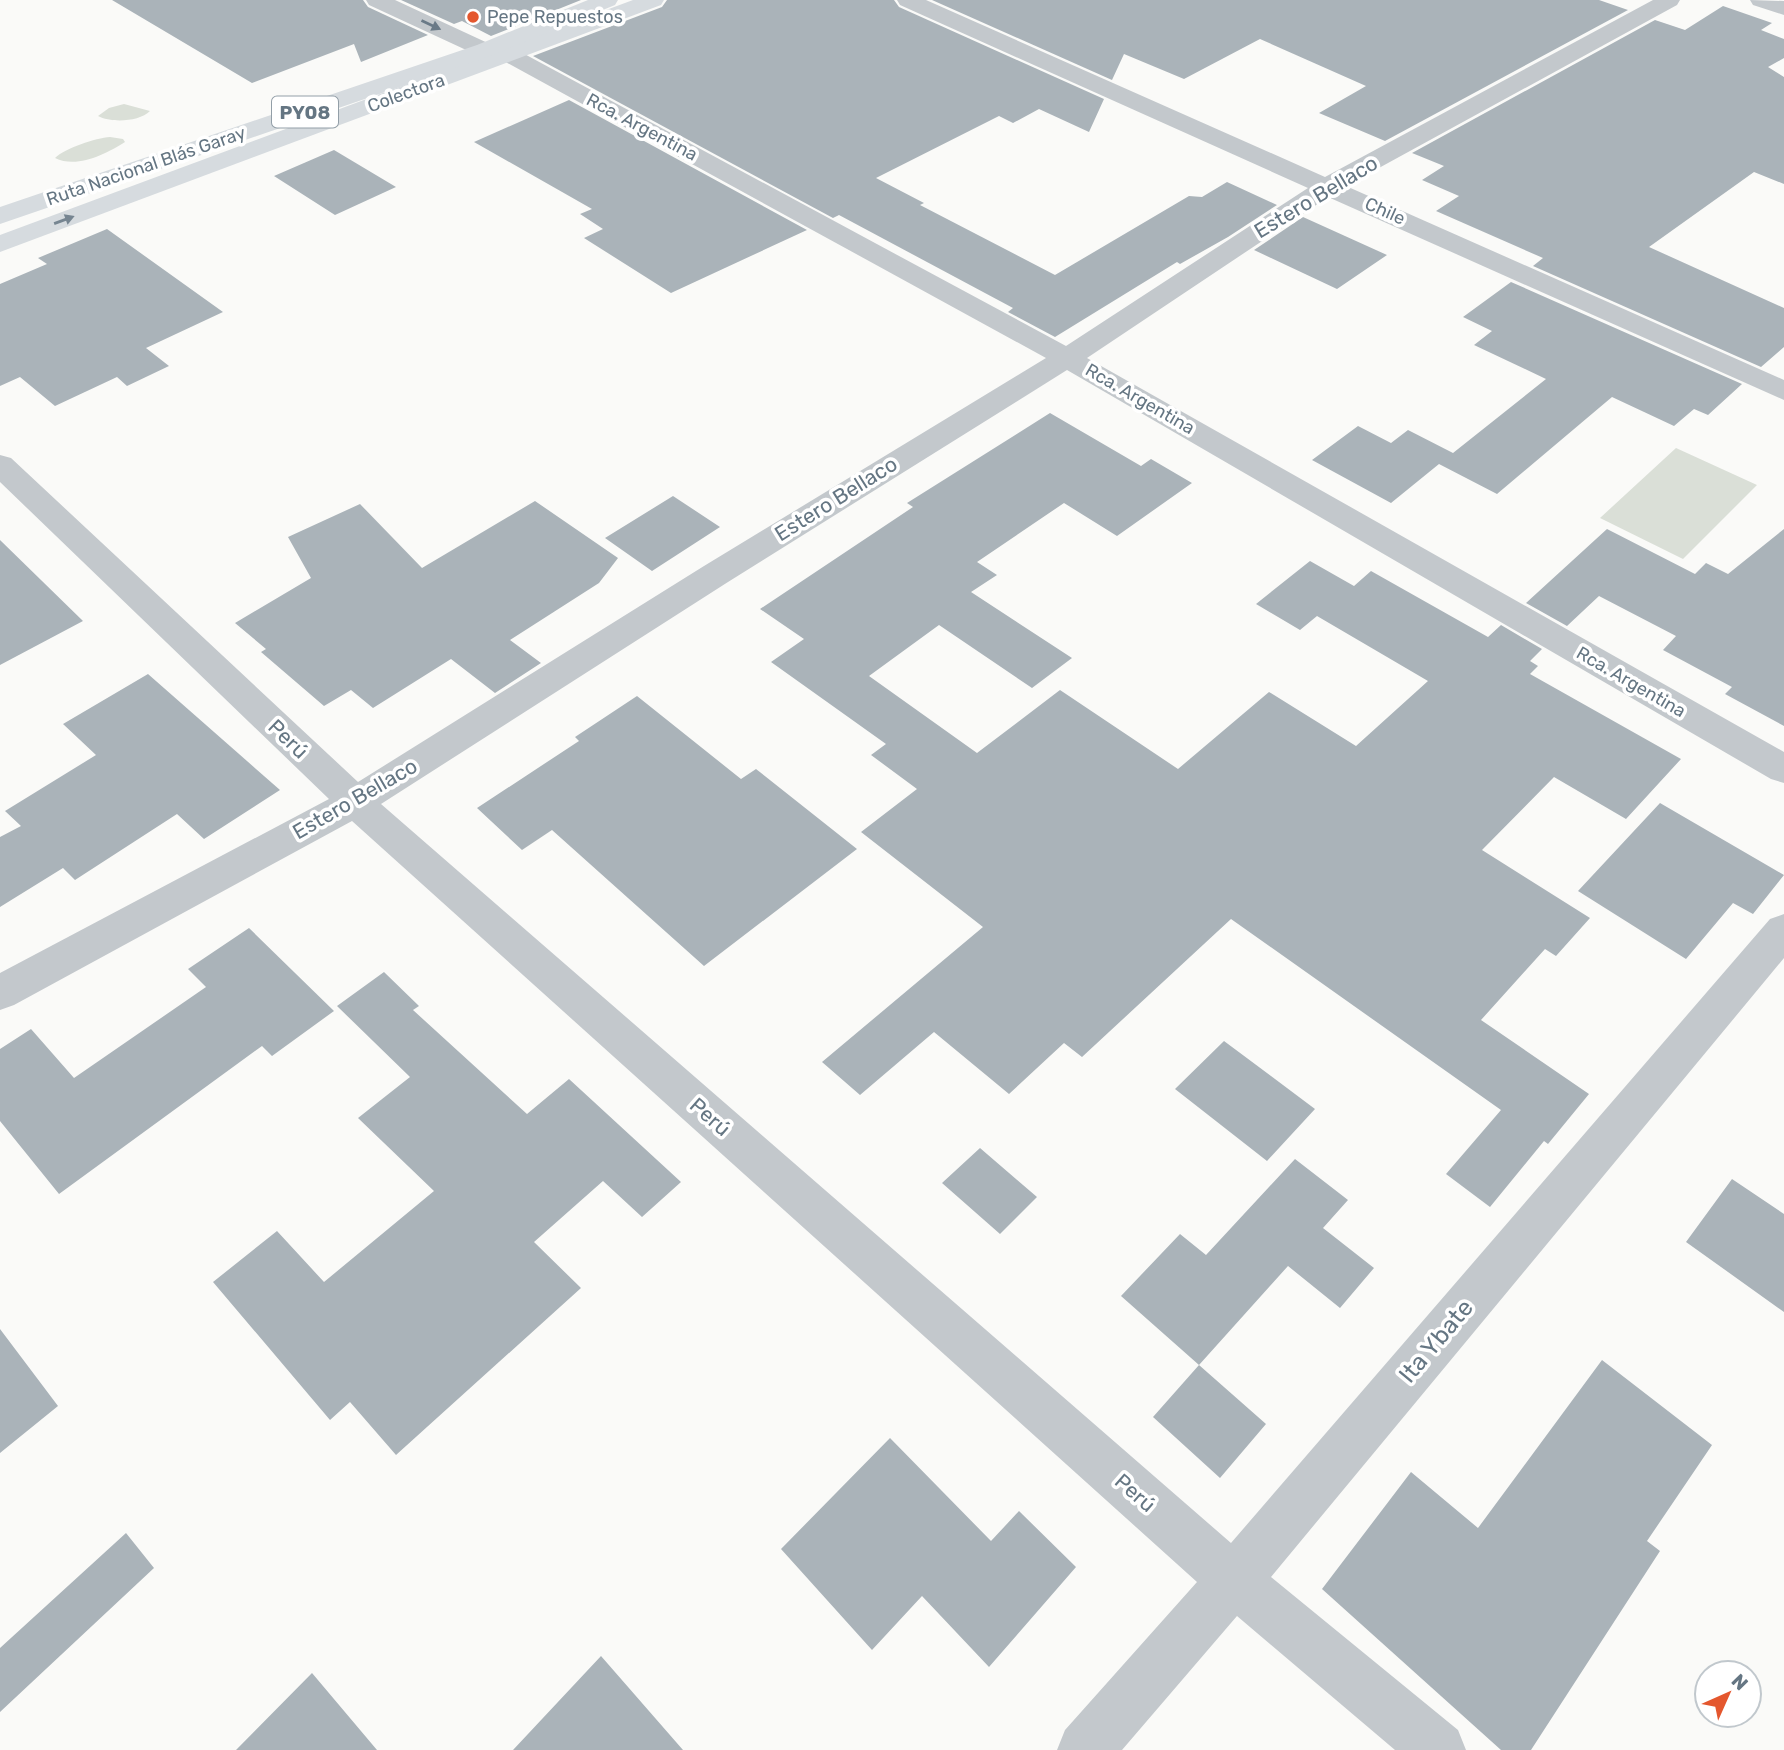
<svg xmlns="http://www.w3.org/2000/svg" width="1784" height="1750" font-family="Rubik,sans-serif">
<rect width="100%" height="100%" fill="#fafaf8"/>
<path fill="#dadfd7" d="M124 104 150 111C139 122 111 123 98 116L109 108Z
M110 137 123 139 125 142C106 154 77 169 55 158 65 148 96 138 110 137Z
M1676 448 1757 485 1683 559 1600 518Z"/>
<path fill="#aab3b9" d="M112 0H363L368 7 428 35 361 62 354 44 252 83Z
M401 0H581L491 36 462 21 454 24Z
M667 0H894L899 7 1104 99 1089 132 1039 109 1013 123 999 116 876 178 924 203 920 205 1055 275 1189 196 1202 197 1227 182 1277 205 1228 237 1180 264 1177 262 1055 337 1008 312 1013 308 839 215 833 218 533 56 662 7Z
M932 0H1599L1628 10 1385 141 1319 113 1366 86 1260 39 1184 79 1124 54 1112 80Z
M1723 6 1772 23 1761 30 1784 39V58L1768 67 1784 77V184L1754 172 1649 247 1784 308V347L1761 367 1533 266 1543 258 1436 211 1459 196 1422 180 1444 166 1412 153 1655 20 1685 30Z
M569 100 807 230 671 293 584 238 603 229 580 214 592 209 474 142Z
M334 150 396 187 335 215 274 176Z
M1303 217 1387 255 1337 289 1254 250Z
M107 229 223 312 146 348 169 366 127 386 117 377 55 406 20 377 0 386V284L47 264 38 258Z
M1511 282 1742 384 1708 415 1694 409 1674 426 1612 397 1497 494 1439 464 1391 503 1312 460 1358 426 1391 443 1408 430 1453 453 1546 379 1474 345 1492 331 1463 317Z
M1050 413 1141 466 1151 459 1192 483 1117 536 1064 503 977 562 997 575 971 592 1072 658 1032 688 939 625 869 676 977 753 1060 690 1178 769 1269 692 1356 746 1428 681 1317 616 1300 630 1256 604 1310 561 1354 586 1371 571 1488 637 1501 625 1542 649 1530 661 1538 666 1530 674 1681 759 1626 819 1554 777 1482 850 1590 918 1556 956 1545 949 1481 1020 1589 1094 1548 1144 1544 1141 1490 1207 1446 1174 1501 1110 1231 919 1082 1057 1064 1043 1009 1094 934 1032 860 1095 822 1062 983 927 861 832 917 789 871 755 886 744 771 662 804 639 760 609 913 507 907 503Z
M673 496 720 527 652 571 605 538Z
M535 501 618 558 599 583 510 640 541 663 495 693 451 659 373 708 351 690 324 706 261 652 266 649 235 623 311 578 288 537 360 504 422 568Z
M1607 529 1695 574 1706 563 1728 574 1784 529V726L1725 694 1732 687 1663 650 1676 636 1599 596 1567 626 1526 603Z
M0 540 83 621 0 665Z
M148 674 280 790 204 839 177 814 75 880 63 868 0 907V837L21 826 5 811 96 755 63 724Z
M637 696 741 779 756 769 857 849 704 966 552 830 522 850 477 808 579 741 575 737Z
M1660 803 1784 875 1753 914 1733 903 1686 959 1578 891Z
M249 928 334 1011 272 1056 262 1046 59 1194 0 1121V1049L31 1029 74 1078 206 987 188 969Z
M384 972 419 1006 413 1010 527 1114 569 1079 681 1182 642 1217 603 1181 534 1242 581 1288 396 1455 350 1402 330 1420 213 1282 277 1231 324 1282 434 1191 358 1118 410 1077 337 1006Z
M1224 1041 1315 1109 1267 1161 1175 1089Z
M980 1148 1037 1197 1000 1234 942 1183Z
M1295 1159 1348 1200 1323 1228 1374 1268 1340 1308 1288 1266 1199 1365 1121 1296 1180 1234 1206 1255Z
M1732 1179 1784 1214V1312L1686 1242Z
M0 1329 58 1406 0 1453Z
M1602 1360 1712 1445 1647 1541 1660 1551 1531 1750H1501L1322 1589 1411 1472 1478 1528Z
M1199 1365 1266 1424 1220 1478 1153 1417Z
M890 1438 991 1541 1019 1511 1076 1567 989 1667 922 1596 872 1650 781 1549Z
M126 1533 154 1568 0 1712V1648Z
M601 1656 683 1750H513Z
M312 1673 377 1750H236Z"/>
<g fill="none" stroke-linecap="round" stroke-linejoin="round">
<path fill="#c3c8cc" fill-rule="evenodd" d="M366 0H395L492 45 517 50 1066 346 1308 188 900 5 897 0H926L1325 177 1653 0H1680L1677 5 1346 186 1784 380V400L1328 197 1087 358 1784 752V783L1771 779 1067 370 728 582 381 804 1231 1543 1770 919 1784 914V958L1271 1577 1458 1730 1466 1750H1395L1237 1616 1122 1750H1057L1065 1730 1197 1582 352 821 14 1005 0 1010V973L329 799 0 482V455L11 458 358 782 704 566 1046 358 502 60 477 55 369 5Z
M1750 0 1784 1V15L1753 5Z"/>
<path fill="#d6dbdf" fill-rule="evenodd" d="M633 0H664L661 5 0 252V235Z"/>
<path fill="#d6dbdf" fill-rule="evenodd" d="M588 0H618L615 5 493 55 0 224V207L477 45Z"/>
</g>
<defs><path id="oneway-solid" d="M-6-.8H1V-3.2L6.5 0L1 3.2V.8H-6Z" transform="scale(1.75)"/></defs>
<use fill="#6a7a87" href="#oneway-solid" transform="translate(431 25) rotate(25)"/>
<use fill="#768591" href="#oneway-solid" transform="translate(64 220) rotate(-20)"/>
<circle fill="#e4572e" stroke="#fff" stroke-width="2.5" cx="473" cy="17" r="7"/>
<g text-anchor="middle" stroke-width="7" stroke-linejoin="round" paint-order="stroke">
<g font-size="18" fill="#657683" stroke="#fff" text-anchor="start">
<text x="487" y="23">Pepe Repuestos</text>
</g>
<g font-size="18" fill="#657683" stroke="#fff">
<text transform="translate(406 93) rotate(-20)" y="6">Colectora</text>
<text transform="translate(642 127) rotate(28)" y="6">Rca. Argentina</text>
<text transform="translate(146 166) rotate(-19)" y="6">Ruta Nacional Blás Garay</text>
<text transform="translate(1385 211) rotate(24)" y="6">Chile</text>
<text transform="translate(1140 399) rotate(30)" y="6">Rca. Argentina</text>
<text transform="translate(1631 682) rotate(30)" y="6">Rca. Argentina</text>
</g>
<rect fill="#fff" stroke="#939fa8" stroke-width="2" x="272" y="96.5" width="66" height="31" rx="5"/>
<g font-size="19" font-weight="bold" fill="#657683">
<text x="305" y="119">PY08</text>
</g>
<g font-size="21" fill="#657683" stroke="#fff">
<text transform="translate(1316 197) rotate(-31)" y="7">Estero Bellaco</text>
<text transform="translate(836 499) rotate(-32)" y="7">Estero Bellaco</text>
<text transform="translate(288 739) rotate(44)" y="7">Perú</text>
<text transform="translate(355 799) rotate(-30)" y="7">Estero Bellaco</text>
<text transform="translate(710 1117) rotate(41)" y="7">Perú</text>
<text transform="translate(1135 1493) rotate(41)" y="7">Perú</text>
</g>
<g font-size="24" fill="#657683" stroke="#fff">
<text transform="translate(1436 1341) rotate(-50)" y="8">Ita Ybate</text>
</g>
</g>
<g transform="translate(1728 1694) rotate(45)"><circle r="33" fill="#ffffff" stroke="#c1c8cd" stroke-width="2"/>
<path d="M0-5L12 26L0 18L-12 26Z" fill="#e4572e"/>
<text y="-10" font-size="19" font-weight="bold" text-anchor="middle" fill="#657683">N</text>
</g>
</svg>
